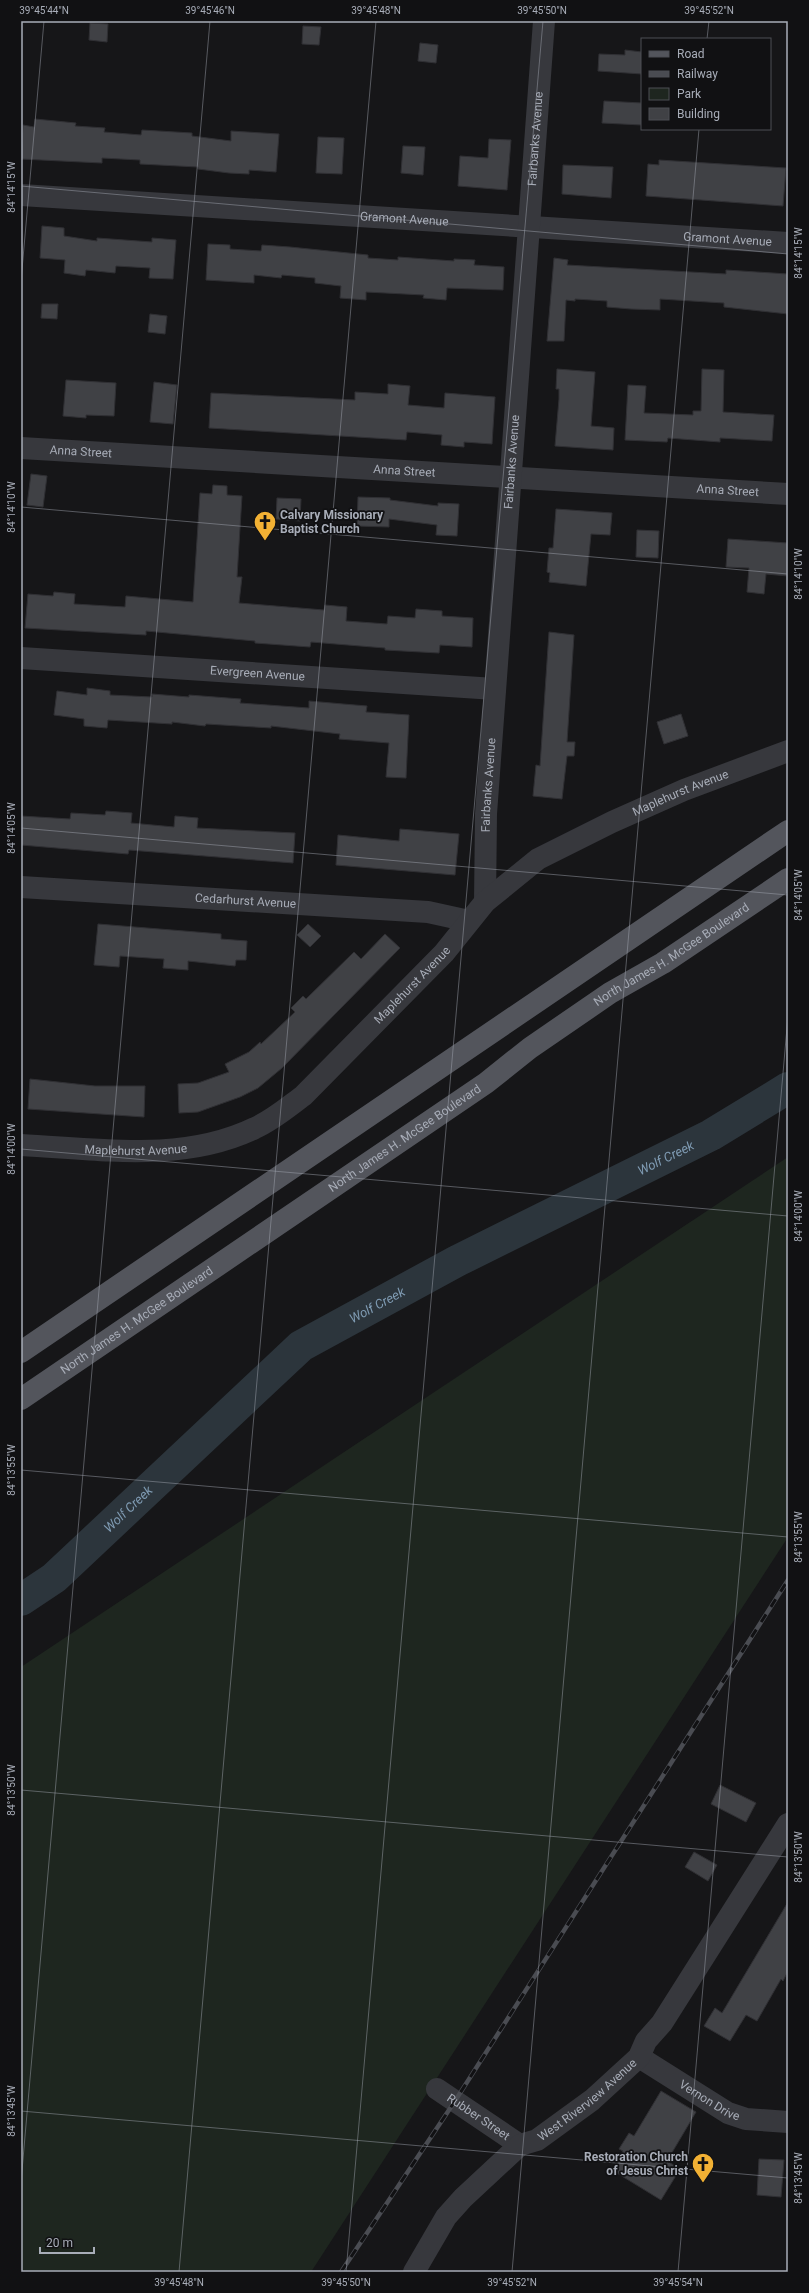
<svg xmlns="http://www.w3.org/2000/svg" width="809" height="2293" font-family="Roboto,sans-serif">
<rect width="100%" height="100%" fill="#161618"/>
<path fill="#1e261f" d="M788 1157V1537L311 2272H21V1667Z"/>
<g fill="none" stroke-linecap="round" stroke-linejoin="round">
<path stroke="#2c353c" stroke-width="32" id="s1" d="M21 1600 54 1578 301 1346 457 1261 711 1135 788 1088"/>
</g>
<path fill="#404145" stroke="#303034" d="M90 23 108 24 107 42 89 40Z
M303 26 321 27 319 45 302 44Z
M420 43 438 45 436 63 418 61Z
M625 50 642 52V74L598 71 599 54 625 55Z
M604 101 642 103V125L602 123Z
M35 119 76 123 75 126 105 128 104 132 141 135 142 130 192 133V136L231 141V131L279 134 276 172 249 170V174L229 173 198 169V167L140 164V160L102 158V163L21 159 23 125 34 127Z
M318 137 344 138 342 174 316 173Z
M489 139 511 140 507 190 458 186 460 156 488 158Z
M403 146 425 147 423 175 401 173Z
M659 160 786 168 783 206 646 196 648 164 659 165Z
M563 165 613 167 611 198 562 194Z
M42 226 64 228V236L97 241V238L152 242V238L176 240 173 279 149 278 150 268 116 266 115 273 86 270 85 276 64 273 65 260 40 258Z
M208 244 230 245V249L261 251 262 245 290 247 368 255V258L398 260V257L454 261V259L475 260 474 265 504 267 503 290 447 288 446 300 423 298 424 295 366 292V300L340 298 341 286 315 283V278L282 275 281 278 254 275V283L206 280Z
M554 258 568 260 567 265 726 274V270L788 274V314L724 307V303L660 299V310L631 309 607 307V301L575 299V301L566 300 564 341H547Z
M42 304H58L57 319 41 318Z
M150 314 167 316 165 334 148 332Z
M557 369 595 372 591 426 614 428 613 450 555 446 559 399V389H556Z
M702 369 724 370 723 412 774 415 772 441 720 438V442L668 438 667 442 625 440 628 385 646 386 644 413 693 415V411H701Z
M66 380 116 383 114 416 86 415V418L63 416Z
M154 382 177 385 173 424 150 422Z
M388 384 410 386 408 405 444 408 445 393 495 397 492 444 464 442V447L441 445 442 435 407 432 406 440 209 428 211 393 355 400V392L388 394Z
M31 474 47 476 43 507 27 505Z
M213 485 227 486V495L242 496 237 577H242L239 603 324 610 325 605 347 607 346 621 387 624 388 616 415 618 416 609 442 611V616L473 618 472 647 440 645 439 653 385 650V648L311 642 310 647 255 643V641L146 631V635L25 628 28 594 53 596 54 592 75 594 74 604 125 607 126 596 193 602 200 493 212 494Z
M358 497 390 498V500L438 506V503L459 504 457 536 436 535 437 525 389 519V527L357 526Z
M277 498 301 499 300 521 276 519Z
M556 509 612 513 610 535 591 534 586 586 549 582 550 573 547 572 549 548H553Z
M637 530 659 531 658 558 636 557Z
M728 539 788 543V576L766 574 764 594 747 592 749 568 726 567Z
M549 632 574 635 567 742H575L574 756H567L562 799 533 796 536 765 540 766Z
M87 688 110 691V695L152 697V694L189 697V695L241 699 240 703 309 708V701L343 704 367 706 366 712 409 715 406 778 386 777 389 743 339 739 340 734 271 726V728L206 724 205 726 172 722V724L108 720 107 728 84 726V719L54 715 57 691 87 695Z
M681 714 688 736 664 744 657 722Z
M106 811 132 813 131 823 174 827 175 816 198 818 197 828 295 833 293 863 129 850 128 854 21 845V816L70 819 71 813 105 815Z
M400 829 459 834 455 875 336 865 338 835 399 841Z
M98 924 221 934V939L247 941 246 960H236L235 966 188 961V970L163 968 164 959 120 956 119 967 94 965Z
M308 924 321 936 310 947 297 935Z
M385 934 400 948 282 1068 258 1088 240 1097 198 1112 179 1113 178 1084 198 1083 229 1072 225 1064 249 1052 260 1042 261 1044 295 1012 291 1008 303 996 306 999 354 952 361 959Z
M30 1079 95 1086H145L144 1117 28 1109Z
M720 1785 756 1803 746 1822 711 1804Z
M694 1852 717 1865 708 1881 685 1867Z
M788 1902V1971L783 1981 781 1979 757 2021 746 2015 730 2041 704 2026 715 2008 722 2013Z
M661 2091 696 2112 667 2161 680 2169 661 2200 612 2170 623 2151 619 2149 629 2133 634 2136Z
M759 2159 784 2160 781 2197 757 2195Z"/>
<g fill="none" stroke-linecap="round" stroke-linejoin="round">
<g stroke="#37383d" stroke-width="22">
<path id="s2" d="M21 195 788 243"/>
<path id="s3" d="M21 448 788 494"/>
<path id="s4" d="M21 658 495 689"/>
<path id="s5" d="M21 887 428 912 469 921"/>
<path id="s6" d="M485 902 486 814 544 21"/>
<path id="s7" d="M21 1145C99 1149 183 1163 255 1128 273 1120 288 1107 303 1096L444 953 485 902 538 859 612 822 684 790 788 751"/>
<path id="s8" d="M639 2057 728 2113 746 2119 788 2122"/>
<path id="s9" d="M437 2089 520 2145"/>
<path id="s10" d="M414 2272 446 2217 463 2198 520 2145 537 2140 592 2100 639 2057 646 2041 662 2023 788 1824"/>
</g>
<g stroke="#53555c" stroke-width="22">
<path d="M21 1352 788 831"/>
<path id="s11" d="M21 1399 486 1083 530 1048 610 993 663 963 788 879"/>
</g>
<g stroke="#4a4c52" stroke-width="4.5">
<path id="rail" d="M341 2272 455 2101 788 1580"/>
</g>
<use href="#rail" stroke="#111113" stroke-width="3" stroke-dasharray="9" stroke-linecap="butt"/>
</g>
<path fill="none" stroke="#a8adb8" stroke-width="1" stroke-opacity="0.45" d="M707 39 709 21M21 186 788 254M21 281 44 21M21 507 788 574M21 828 788 895M21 1149 788 1216M21 1470 788 1537M21 1790 788 1857M21 2111 788 2178M21 2182 210 21M179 2272 376 21M346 2272 543 21M512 2272 699 129M678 2272 788 1016"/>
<defs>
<g id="church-pin" transform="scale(1.15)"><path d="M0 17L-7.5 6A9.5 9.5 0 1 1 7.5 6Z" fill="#f2b134" stroke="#111113"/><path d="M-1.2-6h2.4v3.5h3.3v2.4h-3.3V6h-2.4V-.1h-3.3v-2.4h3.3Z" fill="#111"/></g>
</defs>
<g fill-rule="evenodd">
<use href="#church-pin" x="265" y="522"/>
<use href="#church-pin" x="703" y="2164"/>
</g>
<g text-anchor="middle" stroke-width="3.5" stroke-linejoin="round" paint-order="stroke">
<g font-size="12" fill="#a8adb8" stroke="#111113">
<text dy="4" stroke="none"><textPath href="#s6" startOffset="765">Fairbanks Avenue</textPath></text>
<text dy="4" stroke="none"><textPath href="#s2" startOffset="384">Gramont Avenue</textPath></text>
<text dy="4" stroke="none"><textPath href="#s2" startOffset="708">Gramont Avenue</textPath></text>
<text dy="4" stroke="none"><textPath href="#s3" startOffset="60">Anna Street</textPath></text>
<text dy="4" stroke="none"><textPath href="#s6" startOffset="441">Fairbanks Avenue</textPath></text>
<text dy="4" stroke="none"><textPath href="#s3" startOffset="384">Anna Street</textPath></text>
<text dy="4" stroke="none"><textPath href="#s3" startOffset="708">Anna Street</textPath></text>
<text dy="4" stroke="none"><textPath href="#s4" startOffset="237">Evergreen Avenue</textPath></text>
<text dy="4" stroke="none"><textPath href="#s6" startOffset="117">Fairbanks Avenue</textPath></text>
<text dy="4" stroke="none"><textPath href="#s7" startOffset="787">Maplehurst Avenue</textPath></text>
<text dy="4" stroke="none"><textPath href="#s5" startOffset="225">Cedarhurst Avenue</textPath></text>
<text dy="4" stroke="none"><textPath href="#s11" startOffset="788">North James H. McGee Boulevard</textPath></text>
<text dy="4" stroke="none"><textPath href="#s7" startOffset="451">Maplehurst Avenue</textPath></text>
<text dy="4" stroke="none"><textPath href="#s11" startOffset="464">North James H. McGee Boulevard</textPath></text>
<text dy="4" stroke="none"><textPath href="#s7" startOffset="115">Maplehurst Avenue</textPath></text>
<text dy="4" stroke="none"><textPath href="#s11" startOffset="140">North James H. McGee Boulevard</textPath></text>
<text dy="4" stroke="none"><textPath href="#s10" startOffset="249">West Riverview Avenue</textPath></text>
<text dy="4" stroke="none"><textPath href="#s8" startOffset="83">Vernon Drive</textPath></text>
<text dy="4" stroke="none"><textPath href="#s9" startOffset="50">Rubber Street</textPath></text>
</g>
<g font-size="12" font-weight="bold" fill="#a8adb8" stroke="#111113" text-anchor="start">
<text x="280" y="519">Calvary Missionary<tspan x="280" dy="14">Baptist Church</tspan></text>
<text x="688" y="2161" text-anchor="end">Restoration Church<tspan x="688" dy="14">of Jesus Christ</tspan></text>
</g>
<g font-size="13" font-style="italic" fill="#7f9bb3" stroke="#111113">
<text dy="5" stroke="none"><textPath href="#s1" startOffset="789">Wolf Creek</textPath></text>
<text dy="5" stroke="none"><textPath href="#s1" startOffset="465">Wolf Creek</textPath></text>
<text dy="5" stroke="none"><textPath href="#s1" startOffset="141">Wolf Creek</textPath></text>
</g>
</g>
<rect width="809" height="2293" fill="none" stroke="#111113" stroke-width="44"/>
<rect x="641" y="38" width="130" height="92" fill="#111113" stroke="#4d4f55"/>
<rect x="649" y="51" width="20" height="6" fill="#53555c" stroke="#4d4f55"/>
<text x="677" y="58" font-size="12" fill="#a8adb8">Road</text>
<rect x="649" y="71" width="20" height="6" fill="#4a4c52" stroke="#4d4f55"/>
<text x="677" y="78" font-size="12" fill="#a8adb8">Railway</text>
<rect x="649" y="88" width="20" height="12" fill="#1e261f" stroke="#4d4f55"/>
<text x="677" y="98" font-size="12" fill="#a8adb8">Park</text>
<rect x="649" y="108" width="20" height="12" fill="#404145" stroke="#4d4f55"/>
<text x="677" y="118" font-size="12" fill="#a8adb8">Building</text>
<path d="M40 2247v6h54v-6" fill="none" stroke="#a8adb8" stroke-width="2"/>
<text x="46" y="2247" font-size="12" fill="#a8adb8" stroke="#111113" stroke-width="3" paint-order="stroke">20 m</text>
<rect x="22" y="22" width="765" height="2249" fill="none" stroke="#a8adb8" stroke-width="1.5"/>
<g font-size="10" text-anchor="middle" fill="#a8adb8">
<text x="44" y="14">39°45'44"N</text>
<text x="210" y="14">39°45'46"N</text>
<text x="376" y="14">39°45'48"N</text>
<text x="542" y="14">39°45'50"N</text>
<text x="709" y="14">39°45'52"N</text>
<text transform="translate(11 187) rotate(-90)" y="4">84°14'15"W</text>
<text transform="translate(798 253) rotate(-90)" y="4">84°14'15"W</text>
<text transform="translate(11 507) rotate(-90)" y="4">84°14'10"W</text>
<text transform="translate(798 574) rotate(-90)" y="4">84°14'10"W</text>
<text transform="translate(11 828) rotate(-90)" y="4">84°14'05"W</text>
<text transform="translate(798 895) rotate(-90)" y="4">84°14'05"W</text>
<text transform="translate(11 1149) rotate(-90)" y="4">84°14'00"W</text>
<text transform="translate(798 1216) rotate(-90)" y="4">84°14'00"W</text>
<text transform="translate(11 1470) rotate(-90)" y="4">84°13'55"W</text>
<text transform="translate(798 1537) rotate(-90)" y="4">84°13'55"W</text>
<text transform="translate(11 1790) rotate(-90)" y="4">84°13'50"W</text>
<text transform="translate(798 1857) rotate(-90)" y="4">84°13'50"W</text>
<text transform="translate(11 2111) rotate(-90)" y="4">84°13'45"W</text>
<text transform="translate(798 2178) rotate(-90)" y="4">84°13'45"W</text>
<text x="179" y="2286">39°45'48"N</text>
<text x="346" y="2286">39°45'50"N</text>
<text x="512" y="2286">39°45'52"N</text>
<text x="678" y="2286">39°45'54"N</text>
</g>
</svg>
